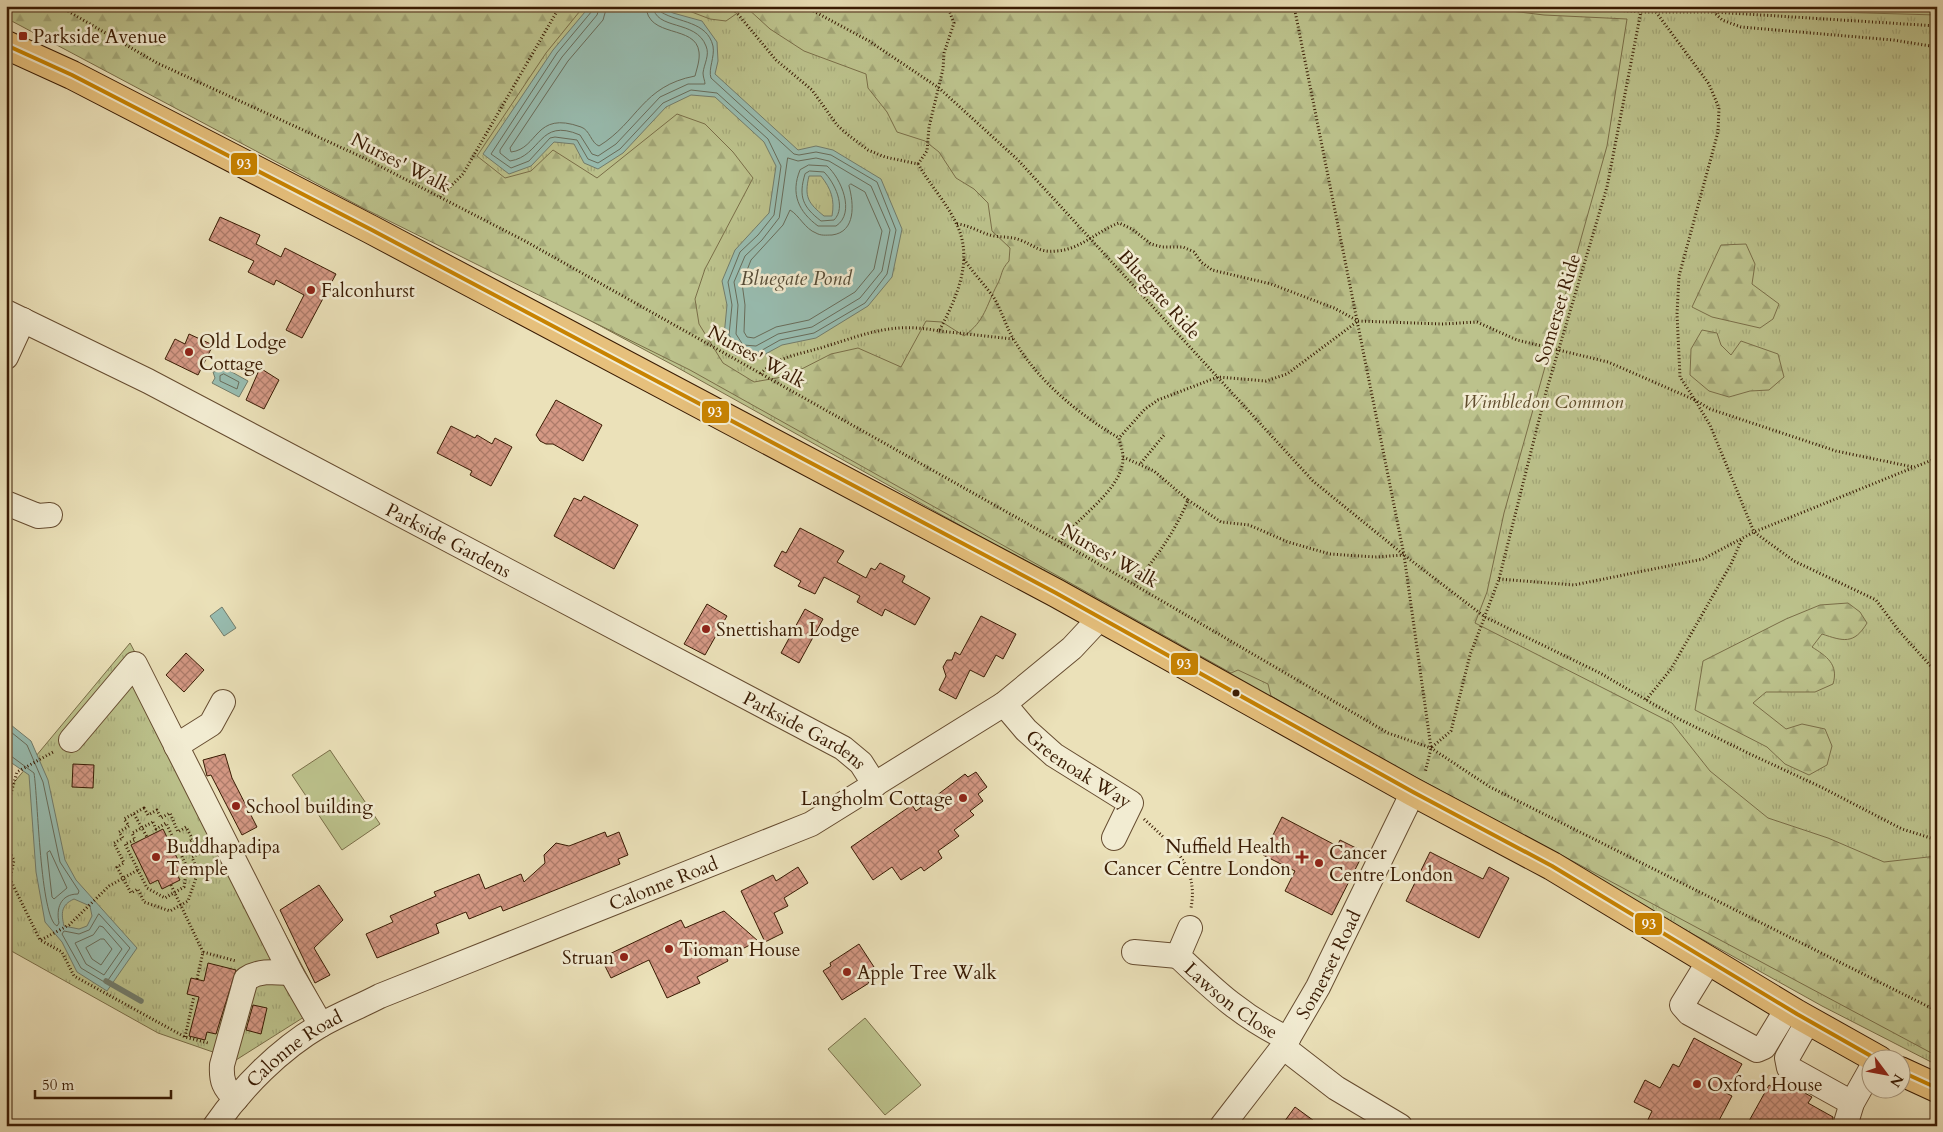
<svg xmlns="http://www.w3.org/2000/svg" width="1943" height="1132" font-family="Cardo,serif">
<defs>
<pattern id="grass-tufts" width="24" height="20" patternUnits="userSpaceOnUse" patternTransform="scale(1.25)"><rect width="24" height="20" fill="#bcc28c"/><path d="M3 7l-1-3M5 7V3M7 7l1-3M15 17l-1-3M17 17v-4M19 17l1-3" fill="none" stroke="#a2a677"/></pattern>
<pattern id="forest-firs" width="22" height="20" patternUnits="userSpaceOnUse" patternTransform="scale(1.25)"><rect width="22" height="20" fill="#bcc28c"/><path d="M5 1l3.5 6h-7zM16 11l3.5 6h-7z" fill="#a2a677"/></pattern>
<pattern id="building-cross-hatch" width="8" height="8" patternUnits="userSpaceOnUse" patternTransform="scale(1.25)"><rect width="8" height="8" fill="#d49884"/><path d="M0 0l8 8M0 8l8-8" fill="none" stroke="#ad7b6a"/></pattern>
</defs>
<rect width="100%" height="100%" fill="#ebe1b9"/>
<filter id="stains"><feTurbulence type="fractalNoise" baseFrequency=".004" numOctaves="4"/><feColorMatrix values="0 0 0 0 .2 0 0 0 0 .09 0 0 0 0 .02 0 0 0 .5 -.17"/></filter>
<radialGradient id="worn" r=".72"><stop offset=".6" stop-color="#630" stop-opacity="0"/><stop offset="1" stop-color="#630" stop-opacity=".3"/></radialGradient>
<path fill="url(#grass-tufts)" stroke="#7a6e48" d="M6 6H1937V1065L1822 1006 671 364Z
M130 643 323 1005 236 1060 158 1033 6 948V792Z"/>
<path fill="url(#forest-firs)" stroke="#7a6e48" d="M6 6H584L546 53 477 156 505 178 531 171 553 150 597 178 677 114 705 124 733 152 753 178 705 269 695 299 699 324 723 363 754 382 788 376 831 354 858 348 901 367 926 321 942 322 964 336C985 321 986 306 997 285 1003 274 1000 271 1009 261L1010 248 992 231 988 203 974 189 956 178 939 152 925 141 897 132 887 112 868 88 866 74 804 51 770 29 746 7 726 21 710 19 676 6H1470L1544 15 1627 19 1607 146 1504 513 1487 592 1475 623 1672 723 1710 771 1768 818 1828 838 1884 862 1937 856V1056L1378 757 1271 696 1268 684 1238 670 1231 673 690 370 363 208 6 18Z
M1771 6H1937V15L1796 11Z
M1746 244 1755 264 1752 284 1779 304 1773 319 1760 328 1712 317 1692 307 1721 245Z
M1702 330 1717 333 1721 345 1731 355 1741 341 1778 354 1784 377 1769 390 1750 391 1729 397 1709 391 1690 375 1691 349Z
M1848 603 1860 612 1867 623C1854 645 1843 641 1822 634L1812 647C1826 656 1839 664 1833 684L1815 692H1766L1753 703 1786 729 1802 724 1825 729 1832 746 1827 765 1809 775 1785 764 1767 747 1695 710 1703 661 1786 619 1820 605Z"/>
<path fill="#bcc28c" stroke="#7a6e48" d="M330 750 380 824 342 850 292 775Z
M865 1018 921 1085 885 1115 828 1049Z"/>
<path fill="#98bdb1" stroke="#727c6b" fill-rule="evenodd" d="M590 6H661L673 13 702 21 717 42 718 61 715 74 798 150 816 146 833 150 881 179 902 229 892 277 868 306 816 338 782 345 758 358 735 355 724 336 727 305 722 281 735 250 769 213 776 166 764 142 715 97 691 95 666 107 623 153 598 169 584 163 574 144 554 142 531 166 509 174 483 154 553 50ZM809 176H821C831 189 835 199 832 216H824C808 203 804 197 809 176Z
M221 366 248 381 239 397 212 383 215 378 213 372 219 371Z
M222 607 236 628 224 636 210 616Z
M6 721 31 741 48 780 65 860 76 880 137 948 107 991 77 972 62 942 45 922 36 872 29 775 6 759ZM74 899 90 906 92 916 87 926 79 929 64 926C61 913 61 905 74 899Z"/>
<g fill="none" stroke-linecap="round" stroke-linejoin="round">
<path stroke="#686c5a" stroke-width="1" d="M594 6 592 11 557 53 491 154 511 168 529 161 550 138 555 137 577 140 588 159 598 163 620 149 663 103 691 90 717 93 768 139 781 166 774 215 758 235 740 252 728 282 732 305 729 335 739 350 757 353 780 340 814 333 865 303 887 274 896 230 877 182 831 155 816 152 799 155 794 154 711 78C708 69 715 57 713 46 707 21 679 23 661 12L660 6
M600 6 597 15 562 57 500 150V153L510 161C542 156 538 117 580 135L592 154 598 156 616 144 660 97 688 84H705C705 81 703 77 703 73 704 64 710 55 706 46 696 19 655 31 653 6
M607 6 603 20 568 61 510 148 511 152C539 149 534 110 581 127 590 130 591 143 599 146 638 122 642 86 695 76 697 68 700 60 699 52 696 24 647 39 646 6
M788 158 798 161 816 158 829 161 871 186 890 230 882 271 860 298 812 327 778 334 756 346 743 345 736 334 738 305 734 282 745 256 762 240 779 218Z
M809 165 827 166C841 178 856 213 836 226H818C799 212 790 194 800 170Z
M810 171 824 172C834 182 847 207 834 220L821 221C803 207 798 197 805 174Z
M851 184 865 192 882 231 874 269 855 292 809 320 776 327 754 338 747 337 744 332 745 305 742 283 751 260 783 225 790 210C799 215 805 229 816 233 821 236 826 235 832 235 856 232 854 204 849 186Z
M224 374 239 382 237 389 220 381V376Z
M6 728 27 745 43 782 60 862 79 891 78 894C60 894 56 909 59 923L57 926C40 918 38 797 34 773L11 756 6 755
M50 851 67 888 54 899 52 897 47 853Z
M99 914 130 948 106 983 81 968 62 934 64 931 79 934 89 930Z
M100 926 103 927 122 949 104 975 86 964 75 943 93 935Z
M101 939H104L112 949 101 965 92 959 86 948Z"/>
<path stroke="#727c6b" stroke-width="5.5" d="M106 981 141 1001"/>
</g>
<path fill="url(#building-cross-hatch)" stroke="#391b03" d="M220 217 260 235 256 244 281 257 285 248 336 274 302 338 286 330 304 295 276 280 274 285 248 272 254 261 209 240Z
M189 334 213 345 198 375 165 359 175 339 185 344Z
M260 368 279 380 264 409 246 400Z
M556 400 602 425 583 461 553 444H546L540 441 536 435Z
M451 426 475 438 477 435 492 444 495 438 512 447 491 486 470 475 472 471 437 453Z
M584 496 638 525 614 569 554 536 574 498 581 501Z
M800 528 844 551 837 562 866 578 871 568 875 570 880 563 905 576 902 582 930 598 915 625 885 609 882 616 857 602 860 596 824 577 815 594 798 586 801 581 774 566 782 551 786 553Z
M707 604 727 616 705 655 684 644Z
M805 609 823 619 799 663 781 653Z
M981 616 1016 634 1003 659 996 655 984 677 970 670 956 699 939 690 946 676 943 667 947 660H952L955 652 960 655Z
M186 653 204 670 184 692 166 675Z
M225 754 232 778 257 827 242 835 211 775 207 776 203 760Z
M73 764 94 765 93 788 72 787Z
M976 772 987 787 978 794 983 801 970 811 974 815 954 830 959 836 938 851 942 858 924 871 921 867 901 880 892 867 873 880 851 847 912 805 916 811 965 774 968 777Z
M1282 817 1337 846 1340 840 1364 852 1332 915 1285 891 1295 871 1263 855Z
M163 829 182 868 176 872 180 880 162 889 158 880 150 884 131 845Z
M605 832 607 837 619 832 628 855 618 859 620 864 503 911 501 906 469 919 466 912 436 924 439 933 377 958 366 934 393 922 390 916 436 896 434 892 479 874 485 889 521 874 524 882 545 863 544 855 556 843 569 846Z
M1430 852 1483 879 1489 867 1509 878 1479 938 1406 901Z
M798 867 808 883 784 898 788 906 774 913 783 933 765 942 741 891 773 875 776 881Z
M319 885 343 920 314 948 330 975 315 983 280 910Z
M724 911 758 941 726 957 728 961 697 977 700 983 667 998 649 960 611 978 601 958 681 920 685 928Z
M859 944 874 967 870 970 872 973 865 977 869 983 842 1000 823 971 831 966 830 963Z
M208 963 236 970 216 1034 207 1032 205 1040 189 1036 199 997 187 994 191 978 204 981Z
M253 1005 267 1008 261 1034 246 1030Z
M1694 1038 1742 1064 1726 1093 1732 1096 1716 1126H1645L1652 1111 1634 1102 1645 1080 1660 1088 1673 1064 1679 1067Z
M1769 1085 1783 1093 1785 1089 1791 1093 1794 1087 1812 1097 1808 1103 1833 1117 1832 1126H1756L1749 1121Z
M1295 1107 1321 1126H1281Z"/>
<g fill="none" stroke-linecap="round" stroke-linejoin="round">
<g stroke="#664c30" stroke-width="26">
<g id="minor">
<path id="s1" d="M6 312 148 381 843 748 861 763 875 785"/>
<path d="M6 357 23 320"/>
<path d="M6 503 38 516 50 515"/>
<path id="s2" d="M1004 704 1026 730 1054 755 1131 803 1114 838"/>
<path d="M71 740 135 664 291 973 321 1025"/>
<path d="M176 746 211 724 223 702"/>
<path id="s3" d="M1190 928 1178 956C1215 991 1241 1016 1288 1039"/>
<path d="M1134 952 1178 956"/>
<path d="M1709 961 1682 1005 1689 1013 1757 1050 1764 1047 1787 1009"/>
<path d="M1808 1021 1787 1058 1789 1068 1852 1103"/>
<path d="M1283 1047 1336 1088 1400 1126"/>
<path d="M236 1099C224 1088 221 1081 222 1065L246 979C260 970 274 972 291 973"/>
<path id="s4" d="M215 1126C242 1087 280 1049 321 1025 340 1014 361 1006 380 996L811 824 1004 704 1072 648 1100 618"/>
<path id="s5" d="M1222 1126 1283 1047 1318 987 1413 792"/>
<path d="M1845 1126 1852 1103 1870 1071"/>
</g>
</g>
<g stroke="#391b03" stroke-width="30">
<path id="major" d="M6 45 72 75 370 229 1056 593 1413 792 1552 866 1797 1014 1879 1060
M1900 1071 1937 1088"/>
</g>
<path stroke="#391b03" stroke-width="3" stroke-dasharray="1 2.5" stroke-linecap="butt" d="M59 6 157 63 364 158 525 241 1085 556 1388 733 1431 748 1490 787 1937 1011
M731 6 776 60 812 90 837 125 847 134 868 150 885 157 918 164C930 185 947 203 957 225 974 261 956 299 939 331 894 322 868 333 827 346 803 354 779 355 760 374
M804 6 869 41 939 88 1018 160 1313 481 1404 555 1485 617 1600 673 1679 719 1750 754 1821 787 1902 829 1937 840
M1294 6 1404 555 1431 748 1425 773
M1561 6 1642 12H1714L1937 26
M1719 6 1714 12 1722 20 1741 27 1893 40 1937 47
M1656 12 1709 84 1719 108 1718 132 1679 276 1677 314 1680 377 1695 400 1710 409 1836 451 1913 467
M918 164 927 151 929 127 943 69 944 53 954 23 950 13 942 6
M440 197 463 174 560 6
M957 224C969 225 979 232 990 235 999 238 1011 236 1020 240 1034 245 1039 253 1056 251 1080 250 1097 231 1119 223L1132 229 1151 244 1162 247H1183L1194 252 1201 262 1212 270 1271 284 1334 308 1358 321 1443 324 1477 322 1517 340 1608 362 1695 400 1710 425 1754 532 1794 561 1876 600 1899 631 1937 673
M964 259C973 273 985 285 994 298 1002 311 1006 327 1014 340 1038 381 1078 414 1119 438
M939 331 1013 339
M1123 457 1154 471 1188 500C1175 532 1156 558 1134 584
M1141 463 1164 435
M1188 500 1221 522 1249 525 1288 542 1330 554 1375 557 1404 555
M1060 542C1077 517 1124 489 1123 457 1123 451 1120 444 1119 438L1145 409 1158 400 1218 377 1266 381 1287 374 1358 321
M1499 579 1574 585 1703 559 1754 532 1937 458
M1646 700 1671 669 1731 564 1742 539
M1432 747 1451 731 1470 655 1499 579 1546 392 1607 187 1642 6
M144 808 148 815 157 810 161 818 170 813 178 832 186 827 200 853 192 857 198 872 188 901 170 911 144 902 138 889 131 893 117 867 124 863 114 843 123 838 119 832 129 826 124 819Z
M6 811 17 772 55 751
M134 814 147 837
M1144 819C1172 845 1199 866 1191 908
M153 822 156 829 166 823 187 867 184 887 165 898 147 888 125 844 135 840 132 833Z
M6 846 14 860 10 879 40 940 62 952 74 976 185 1037 208 1043
M178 848 199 836
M171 885 203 952
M41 940 69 925 109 886 138 870
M197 979 203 952 236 961
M185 1037 194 996"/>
<use href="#minor" stroke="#f2ecd2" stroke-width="24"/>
<use href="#major" stroke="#e6c07c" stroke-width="28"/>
<g stroke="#f2ecd2" stroke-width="8">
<path id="bus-1" d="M6 45 72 75 370 229 1056 593 1413 792 1552 866 1797 1014 1878 1060
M1900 1071 1937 1088"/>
</g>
<use href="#bus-1" stroke="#c88301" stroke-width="4"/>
</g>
<g fill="#8f2418" stroke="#f2ecd2" stroke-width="2">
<rect x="18" y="31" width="10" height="10" rx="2.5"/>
<circle cx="311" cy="290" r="5"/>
<circle cx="189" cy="352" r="5"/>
<circle cx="706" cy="629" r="5"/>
<circle cx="963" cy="798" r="5"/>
<circle cx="236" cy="806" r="5"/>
<circle cx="156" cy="857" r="5"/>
<path d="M1299.5 849.5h5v5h5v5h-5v5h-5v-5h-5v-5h5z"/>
<circle cx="1319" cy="863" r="5"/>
<circle cx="669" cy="949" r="5"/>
<circle cx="624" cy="957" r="5"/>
<circle cx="847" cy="972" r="5"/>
<circle cx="1697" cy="1084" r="5"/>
</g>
<circle fill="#391b03" stroke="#f2ecd2" stroke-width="2" cx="1236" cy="693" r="4.5"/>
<g text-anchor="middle" stroke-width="5" stroke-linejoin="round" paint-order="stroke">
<g font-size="19" fill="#391b03" stroke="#f2ecd2" text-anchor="start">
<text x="33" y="43">Parkside Avenue</text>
<text x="321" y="297">Falconhurst</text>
<text x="199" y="348">Old Lodge<tspan x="199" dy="22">Cottage</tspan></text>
<text x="716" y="636">Snettisham Lodge</text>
<text x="953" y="805" text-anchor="end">Langholm Cottage</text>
<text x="246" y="813">School building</text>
<text x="166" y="853">Buddhapadipa<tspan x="166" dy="22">Temple</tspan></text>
<text x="1291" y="853" text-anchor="end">Nuffield Health<tspan x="1291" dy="22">Cancer Centre London</tspan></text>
<text x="1329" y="859">Cancer<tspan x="1329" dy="22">Centre London</tspan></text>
<text x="679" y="956">Tioman House</text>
<text x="614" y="964" text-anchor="end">Struan</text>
<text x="857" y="979">Apple Tree Walk</text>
<text x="1707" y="1091">Oxford House</text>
</g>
<g font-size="19" fill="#391b03" stroke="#f2ecd2">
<text transform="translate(401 162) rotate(27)" y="7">Nurses' Walk</text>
<text transform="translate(1160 294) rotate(48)" y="7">Bluegate Ride</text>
<text transform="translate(1557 309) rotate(-73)" y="7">Somerset Ride</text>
<text transform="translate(757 356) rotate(29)" y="7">Nurses' Walk</text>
<text dy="7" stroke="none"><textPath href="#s1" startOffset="498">Parkside Gardens</textPath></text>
<text transform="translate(1110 555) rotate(30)" y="7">Nurses' Walk</text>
<text dy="7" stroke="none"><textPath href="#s1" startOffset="902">Parkside Gardens</textPath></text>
<text dy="7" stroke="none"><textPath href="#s2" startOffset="100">Greenoak Way</textPath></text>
<text dy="7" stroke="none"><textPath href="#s4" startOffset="518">Calonne Road</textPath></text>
<text dy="7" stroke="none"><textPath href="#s5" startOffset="194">Somerset Road</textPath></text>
<text dy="7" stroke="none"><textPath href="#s3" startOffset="100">Lawson Close</textPath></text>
<text dy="7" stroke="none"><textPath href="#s4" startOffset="112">Calonne Road</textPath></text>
</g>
<g font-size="19" font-style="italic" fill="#604d2c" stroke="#f2ecd2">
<text x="1543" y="408">Wimbledon Common</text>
</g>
<g font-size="20" font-style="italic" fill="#564c37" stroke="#f2ecd2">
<text x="796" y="285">Bluegate Pond</text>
</g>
</g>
<g stroke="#f2ecd2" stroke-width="2">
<rect x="230" y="152" width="28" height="24" rx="5" fill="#c88301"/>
<rect x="701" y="400" width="29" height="24" rx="5" fill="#c88301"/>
<rect x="1170" y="652" width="29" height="24" rx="5" fill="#c88301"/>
<rect x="1634" y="912" width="29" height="24" rx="5" fill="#c88301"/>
</g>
<g font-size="14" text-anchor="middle" font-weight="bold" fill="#fff">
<text x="244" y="169">93</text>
<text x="715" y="417">93</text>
<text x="1184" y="669">93</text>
<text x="1649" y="929">93</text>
</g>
<rect width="1943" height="1132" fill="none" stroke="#ebe1b9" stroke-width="25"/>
<rect x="8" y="8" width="1928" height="1117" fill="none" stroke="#391b03" stroke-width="2.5"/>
<rect x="12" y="12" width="1918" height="1107" fill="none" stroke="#391b03"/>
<g transform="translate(1886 1074) rotate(122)"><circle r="24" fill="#f2ecd2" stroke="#a8987f"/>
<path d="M0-4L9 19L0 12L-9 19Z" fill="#8f2418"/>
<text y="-8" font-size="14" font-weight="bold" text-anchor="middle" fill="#391b03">N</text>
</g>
<path d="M35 1090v8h136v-8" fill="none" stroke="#391b03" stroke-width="2.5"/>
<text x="42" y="1090" font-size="15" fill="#391b03" stroke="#f2ecd2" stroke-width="4" paint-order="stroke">50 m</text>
<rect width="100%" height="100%" filter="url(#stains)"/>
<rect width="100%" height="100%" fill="url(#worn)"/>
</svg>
